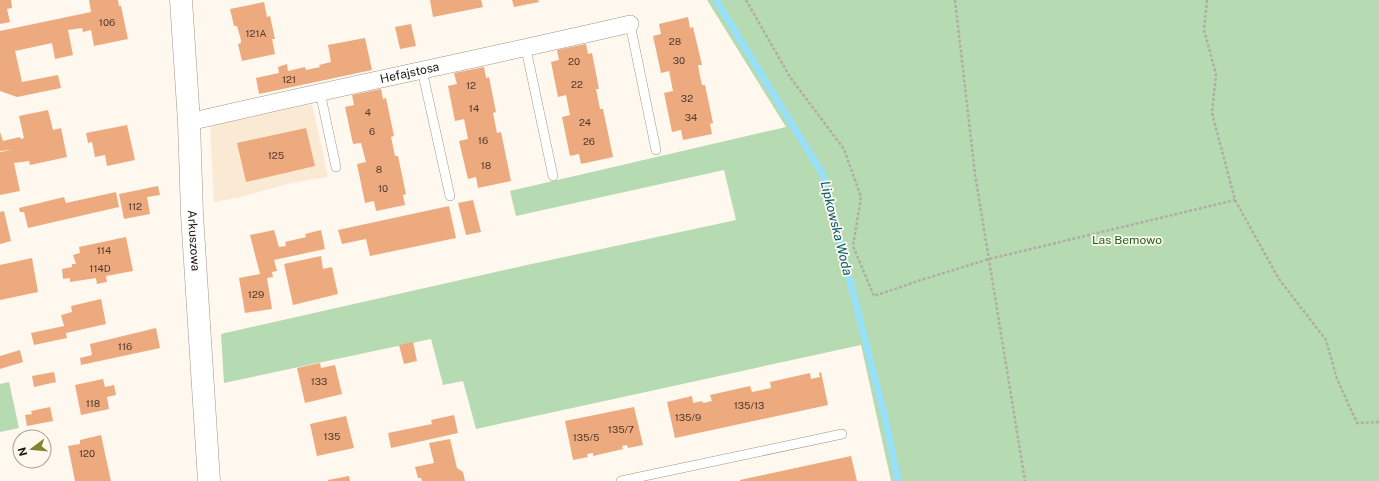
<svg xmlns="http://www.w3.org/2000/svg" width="1379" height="481" font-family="'Public Sans',sans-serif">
<rect width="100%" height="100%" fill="#fff8ef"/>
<path fill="#faead4" d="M312 104 328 177 291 183 241 197 214 202 210 126Z"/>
<path fill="#b6dbb2" d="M707 0H1379V481H891L861 345 476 429 463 381 443 385 431 339 224 383 221 334 527 265 736 220 724 170 516 216 510 191 786 127Z
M9 382 19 428 0 432V384Z"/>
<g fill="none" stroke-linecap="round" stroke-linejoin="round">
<path stroke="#98e0f8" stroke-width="7" d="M716 0 823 175 886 422 898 481"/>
</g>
<path fill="#edaa7e" d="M0 0H11L12 8 7 9 10 22 0 24Z
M89 0H118L119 6H121L128 39 94 46 91 30 83 32 82 28 68 30 73 55 55 59 52 43 15 51 22 82 58 75 61 88 17 97 0 91V31L91 12Z
M430 0H481L483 7 433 17Z
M512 0H538L539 2 514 7Z
M264 2 267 17 270 16 275 39H272L275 54 242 61 238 44 241 43V40L237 26H234L230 9Z
M688 17 690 28 693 27 702 65H698L700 76 702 85H705L713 123 710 124 712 134 683 140 681 130 672 132 664 93 673 91 669 71 661 73 653 36 661 34 659 24Z
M411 24 416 46 400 49 395 27Z
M365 38 372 70 259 94 256 78 279 73 278 67 287 64 288 71 305 67 306 70 320 67 319 65 331 62 328 45Z
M586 44 588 54 592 53 599 89H596L600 109H603L613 157 581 164 579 154 570 156 562 117 570 115 566 95 558 97 551 62 559 60 557 50Z
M484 67 486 78 489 77 496 112 493 113 497 133 501 132 511 181 478 188 476 177 468 179 459 141 468 139 464 119 455 121 448 86 457 84 454 73Z
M381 89 383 99 386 98 394 136 391 137 395 156H398L406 194 403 195 405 205 376 211 374 201 365 203 357 164 366 162 361 143 353 144 345 107 354 105 352 95Z
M48 110 53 130 61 128 67 157 30 165 29 161 14 163 20 191 0 195V152L11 150 0 151V132L3 141 20 137 21 139 24 138 19 116Z
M127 125 135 160 107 166 105 155 95 157 92 142 88 143 86 133Z
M306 128 315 166 246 182 237 143Z
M158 186 160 195 147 197 150 214 124 219 119 194Z
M116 192 119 207 28 228 24 212H20L19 208 64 197 66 203Z
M473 200 481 232 466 235 458 203Z
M449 206 456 238 370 256 366 239 342 244 338 230Z
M4 211 11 241 0 244V212Z
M274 230 279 247 286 246 285 242 306 237 305 234 321 230 325 249 274 260 277 271 272 272 273 277 267 278 272 309 245 313 239 278 260 274 250 235Z
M126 237 133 271 106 276 107 282 97 284 96 278 70 282V278L63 279 62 269 72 267V264H76L73 255 80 253 79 247Z
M321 256 323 269 332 267 338 294 293 305 284 264Z
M32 258 38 292 0 300V265Z
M101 299 106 324 66 333 67 338 34 345 31 333 64 326 61 315 72 312 71 306Z
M156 328 160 348 81 365 80 358 92 355 90 344Z
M413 342 417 361 404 364 399 345Z
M20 350 23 362 0 369V356Z
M320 363 321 368 335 365 342 394 305 403 297 368Z
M54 372 56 382 34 387 32 376Z
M821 372 828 405 675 438 667 402 692 396 693 403 702 401 703 403 712 401 710 395 750 386 752 392 771 388 770 382 810 373 811 379 820 377 819 373Z
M103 379 105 387 114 385 116 395 107 397 109 409 81 415 75 385Z
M50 407 53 421 27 426 25 415 32 414 31 411Z
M634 407 643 445 628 448 627 445 622 446 623 449 593 456V453L587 454 588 457 573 460 565 421Z
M454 415 458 433 391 448 388 433 432 424 431 420Z
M346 416 354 448 317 456 310 424Z
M101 435 111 481H75L68 446 80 444V440Z
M450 439 457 468 463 472 465 481H422L421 478H418L415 467 434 463 429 443Z
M851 456 857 481H740V480Z
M349 476 350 481H328V480Z"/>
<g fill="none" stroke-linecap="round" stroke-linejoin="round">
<g stroke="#9f9587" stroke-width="10">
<path id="service" d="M630 24 656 150
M526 49 553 176
M422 70 450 196
M320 92 336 167
M621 481 842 434"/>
</g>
<g stroke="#9f9587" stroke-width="18">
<g id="minor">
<path id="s1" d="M189 122C335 88 483 58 630 24"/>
</g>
</g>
<g stroke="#9f9587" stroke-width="23">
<g id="secondary">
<path id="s2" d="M181 0 189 122 192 214 209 481"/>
</g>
</g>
<path stroke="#b2aca4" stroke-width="2.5" stroke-dasharray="3 2" stroke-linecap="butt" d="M746 0 790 77 844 149 861 197 853 246 874 296 921 280 989 259 1235 200
M955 0 975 174 1025 481
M1207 0 1204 30 1216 74 1212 113 1235 200 1279 279 1326 340 1337 379 1357 423 1379 422"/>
<use href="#service" stroke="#fff" stroke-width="9"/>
<use href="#minor" stroke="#fff" stroke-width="17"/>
<use href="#secondary" stroke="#fff" stroke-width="22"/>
</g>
<g text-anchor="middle" stroke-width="3.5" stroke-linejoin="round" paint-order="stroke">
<g font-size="10" fill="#4f3b2c">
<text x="107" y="26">106</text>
<text x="256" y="37">121A</text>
<text x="675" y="45">28</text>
<text x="679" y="64">30</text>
<text x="574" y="65">20</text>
<text x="289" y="83">121</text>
<text x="577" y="88">22</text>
<text x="471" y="89">12</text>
<text x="687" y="102">32</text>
<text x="474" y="112">14</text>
<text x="368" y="116">4</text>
<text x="691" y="121">34</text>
<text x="585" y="126">24</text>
<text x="372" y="135">6</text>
<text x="483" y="144">16</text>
<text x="589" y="145">26</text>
<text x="276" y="159">125</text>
<text x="486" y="169">18</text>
<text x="379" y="173">8</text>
<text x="383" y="192">10</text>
<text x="135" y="210">112</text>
<text x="104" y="254">114</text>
<text x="100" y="272">114D</text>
<text x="256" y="298">129</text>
<text x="125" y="350">116</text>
<text x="319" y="385">133</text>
<text x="93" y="407">118</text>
<text x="749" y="409">135/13</text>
<text x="688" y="421">135/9</text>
<text x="621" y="433">135/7</text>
<text x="332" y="440">135</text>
<text x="586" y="441">135/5</text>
<text x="87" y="457">120</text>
</g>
<g font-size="12" fill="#1a1610" stroke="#fff8ef">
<text dy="4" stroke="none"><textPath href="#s1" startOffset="226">Hefajstosa</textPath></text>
<text dy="4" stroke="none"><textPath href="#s2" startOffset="241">Arkuszowa</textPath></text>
</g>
<g font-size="12" fill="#1a6216" stroke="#fff8ef">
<text x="1127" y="244">Las Bemowo</text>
</g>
<g font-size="13" font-style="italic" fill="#065a6e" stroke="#fff8ef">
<text transform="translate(837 228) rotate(76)" y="5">Lipkowska Woda</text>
</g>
</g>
<g transform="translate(32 449) rotate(254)"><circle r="19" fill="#fff8ef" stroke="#a39e96"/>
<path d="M0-3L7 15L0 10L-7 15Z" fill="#83842e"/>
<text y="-6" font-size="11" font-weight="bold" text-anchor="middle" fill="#1a1610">N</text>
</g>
</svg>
